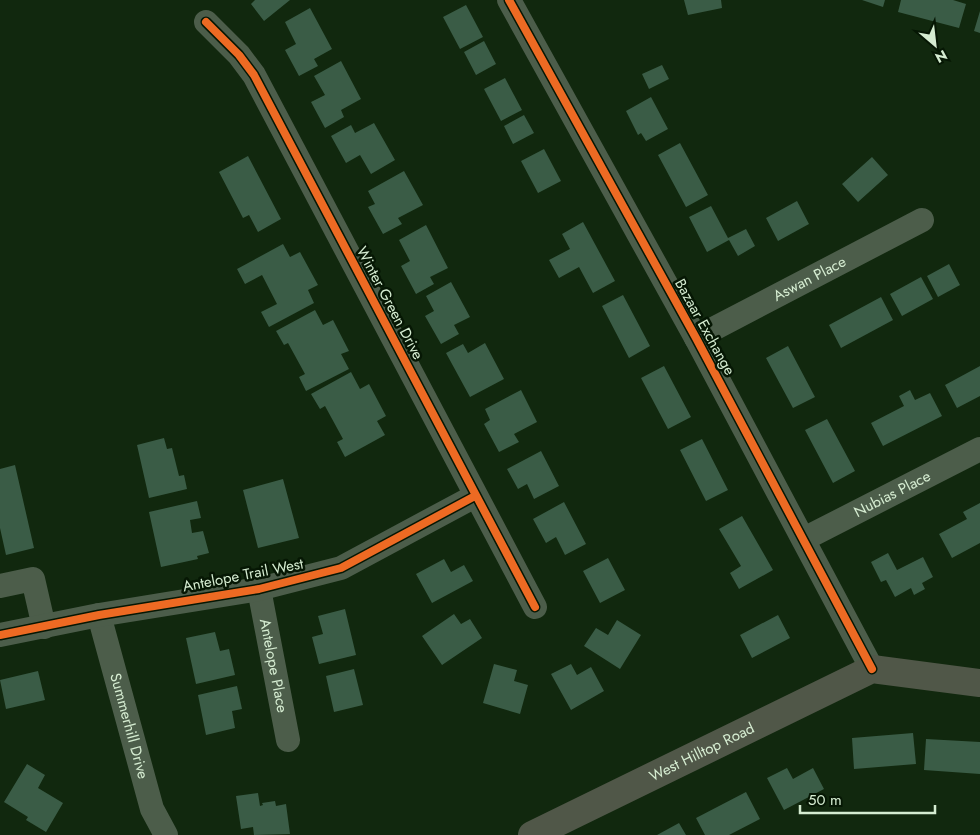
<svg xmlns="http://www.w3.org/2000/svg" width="980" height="835" font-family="Jost,sans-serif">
<rect width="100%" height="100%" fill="#11280e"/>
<path fill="#3a5c46" d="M255 0H290L264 21 251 4Z
M684 0H721L722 8 688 15Z
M862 0H885L883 7Z
M901 0H953L966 4 959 28 898 12Z
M466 5 483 37 460 49 443 17Z
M310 8 332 49 314 59 318 66 299 76 285 50 296 44 285 22Z
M980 11V33L974 31Z
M484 41 496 64 476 75 464 52Z
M341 61 361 99 341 110 344 117 325 128 311 102 325 95 314 76Z
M662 65 669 79 649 89 642 74Z
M505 78 522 110 501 121 484 89Z
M651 97 668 129 646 141 641 133 638 135 626 111Z
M524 115 534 133 513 144 504 126Z
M374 123 395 160 371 174 360 155 346 163 331 136 351 125 355 133Z
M680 143 708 195 686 207 658 155Z
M544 149 561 181 538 193 521 161Z
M248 156 281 219 258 232 249 215 243 218 219 172Z
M872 157 888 175 858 202 842 184Z
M404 171 423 205 398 218 402 224 383 234 368 207 375 204 368 191Z
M797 201 809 224 778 241 766 218Z
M711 206 728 238 746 229 755 246 738 256 729 240 707 252 689 217Z
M583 222 615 281 593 293 579 267 559 278 549 260 570 249 562 234Z
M426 225 448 268 430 277 434 284 416 294 401 266 410 261 399 240Z
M283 244 290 257 300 252 318 285 308 290 314 303 269 327 261 312 277 304 262 275 245 284 237 269Z
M949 264 960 285 938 297 927 276Z
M921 277 933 299 902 316 890 294Z
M451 282 470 317 454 325 459 334 441 344 425 316 434 311 426 296Z
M623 295 650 346 629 358 602 306Z
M881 297 893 320 841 348 829 325Z
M315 310 323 325 333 320 349 351 341 354 349 369 306 391 299 377 305 374 288 343 284 345 276 331Z
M485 343 504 379 470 397 446 353 463 344 468 353Z
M788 346 815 397 793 408 766 358Z
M664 366 691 417 668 429 641 378Z
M980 366V396L957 408 945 385Z
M351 372 360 389 369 384 386 416 377 421 385 435 345 457 337 442 343 439 325 406 320 409 311 394Z
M521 390 537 422 514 434 519 442 499 452 484 424 490 420 485 409Z
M910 390 915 400 930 393 942 416 883 446 871 423 904 406 899 396Z
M827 419 855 471 833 483 805 430Z
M164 438 167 449 172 448 179 476 184 475 187 489 149 498 137 445Z
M702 439 728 490 706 501 680 450Z
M541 451 559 486 534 499 527 484 518 489 507 469Z
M15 465 34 548 6 555 0 528V469Z
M283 479 299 538 258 548 243 490Z
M197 501 201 518 190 520 192 533 203 531 209 553 197 556 198 559 161 567 149 512Z
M564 502 586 544 565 555 556 537 546 543 533 519Z
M980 503V543L952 558 939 534 967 519 963 512Z
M742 516 773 570 739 589 730 573 741 566 719 529Z
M888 553 897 570 923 557 933 577 922 583 925 589 914 595 911 588 895 597 886 580 881 582 871 562Z
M608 558 625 590 600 603 583 571Z
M444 559 451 572 464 565 473 581 432 603 416 574Z
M345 609 356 655 319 664 312 637 323 634 318 616Z
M454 614 461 624 470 619 482 638 442 665 422 636Z
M778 615 790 638 752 658 740 635Z
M617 620 641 635 620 669 584 646 596 628 608 635Z
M215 632 220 651 229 649 235 675 196 684 186 638Z
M494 664 517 670 514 681 528 685 520 714 483 703Z
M571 664 577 675 591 667 604 691 571 710 551 674Z
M354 669 363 705 334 712 326 676Z
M38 671 45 700 6 709 0 680Z
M237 686 242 709 232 711 235 728 206 735 198 695Z
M913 733 916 764 854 769 852 738Z
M926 739 980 742V774L924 770Z
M27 764 45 775 38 788 63 803 46 832 26 820 28 817 4 802Z
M787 768 793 779 813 768 824 789 784 810 767 778Z
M746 792 760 819 729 835H705L696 818Z
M258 793 260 806 263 805 262 803 275 801 276 806 286 804 290 834 254 835 253 827 241 829 236 796Z
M679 823 686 835H657Z"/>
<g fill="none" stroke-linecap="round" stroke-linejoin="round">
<g stroke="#4c5d4a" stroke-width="24">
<path d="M509 0 696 338 872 669"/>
<path d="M206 22 239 55 254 75 535 607"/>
<path id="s1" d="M696 338 922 220"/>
<path id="s2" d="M804 539 980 449"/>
<path d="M0 586 33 579 44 627"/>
<path id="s3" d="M259 589 288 740"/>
<path id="s4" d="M99 615 152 809 166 835"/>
<path d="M0 635 99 615 259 589 341 568 475 496"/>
</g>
<path stroke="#505748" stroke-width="28" id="s5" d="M532 835 872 669 980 683"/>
<g stroke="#061704" stroke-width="11">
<path id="cycleway" d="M509 0 696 338 872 669
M206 22 239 55 254 75 535 607
M0 635 99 615 259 589 341 568 475 496"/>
</g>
<use href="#cycleway" stroke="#ed6a23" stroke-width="8"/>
</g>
<g text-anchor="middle" stroke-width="5" stroke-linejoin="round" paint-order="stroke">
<g font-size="15" fill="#d5ecd1" stroke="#061704">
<text dy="5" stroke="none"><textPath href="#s1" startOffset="128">Aswan Place</textPath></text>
<text transform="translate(390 303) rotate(62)" y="5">Winter Green Drive</text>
<text transform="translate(705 327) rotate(61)" y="5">Bazaar Exchange</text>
<text dy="5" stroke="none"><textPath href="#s2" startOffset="99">Nubias Place</textPath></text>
<text transform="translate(243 575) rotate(-11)" y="5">Antelope Trail West</text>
<text dy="5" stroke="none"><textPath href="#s3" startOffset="78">Antelope Place</textPath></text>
<text dy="5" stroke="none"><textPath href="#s4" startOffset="115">Summerhill Drive</textPath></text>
<text dy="5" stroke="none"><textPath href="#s5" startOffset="189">West Hilltop Road</textPath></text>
</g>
</g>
<g transform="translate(935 45) rotate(152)" stroke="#061704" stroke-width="4" paint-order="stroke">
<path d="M0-4L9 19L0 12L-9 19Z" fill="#d5ecd1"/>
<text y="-8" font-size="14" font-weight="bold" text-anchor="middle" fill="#d5ecd1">N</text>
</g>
<path d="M800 805v8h135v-8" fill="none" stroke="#d5ecd1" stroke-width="2.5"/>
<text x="808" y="805" font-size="15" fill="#d5ecd1" stroke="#061704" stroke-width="4" paint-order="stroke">50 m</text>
</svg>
